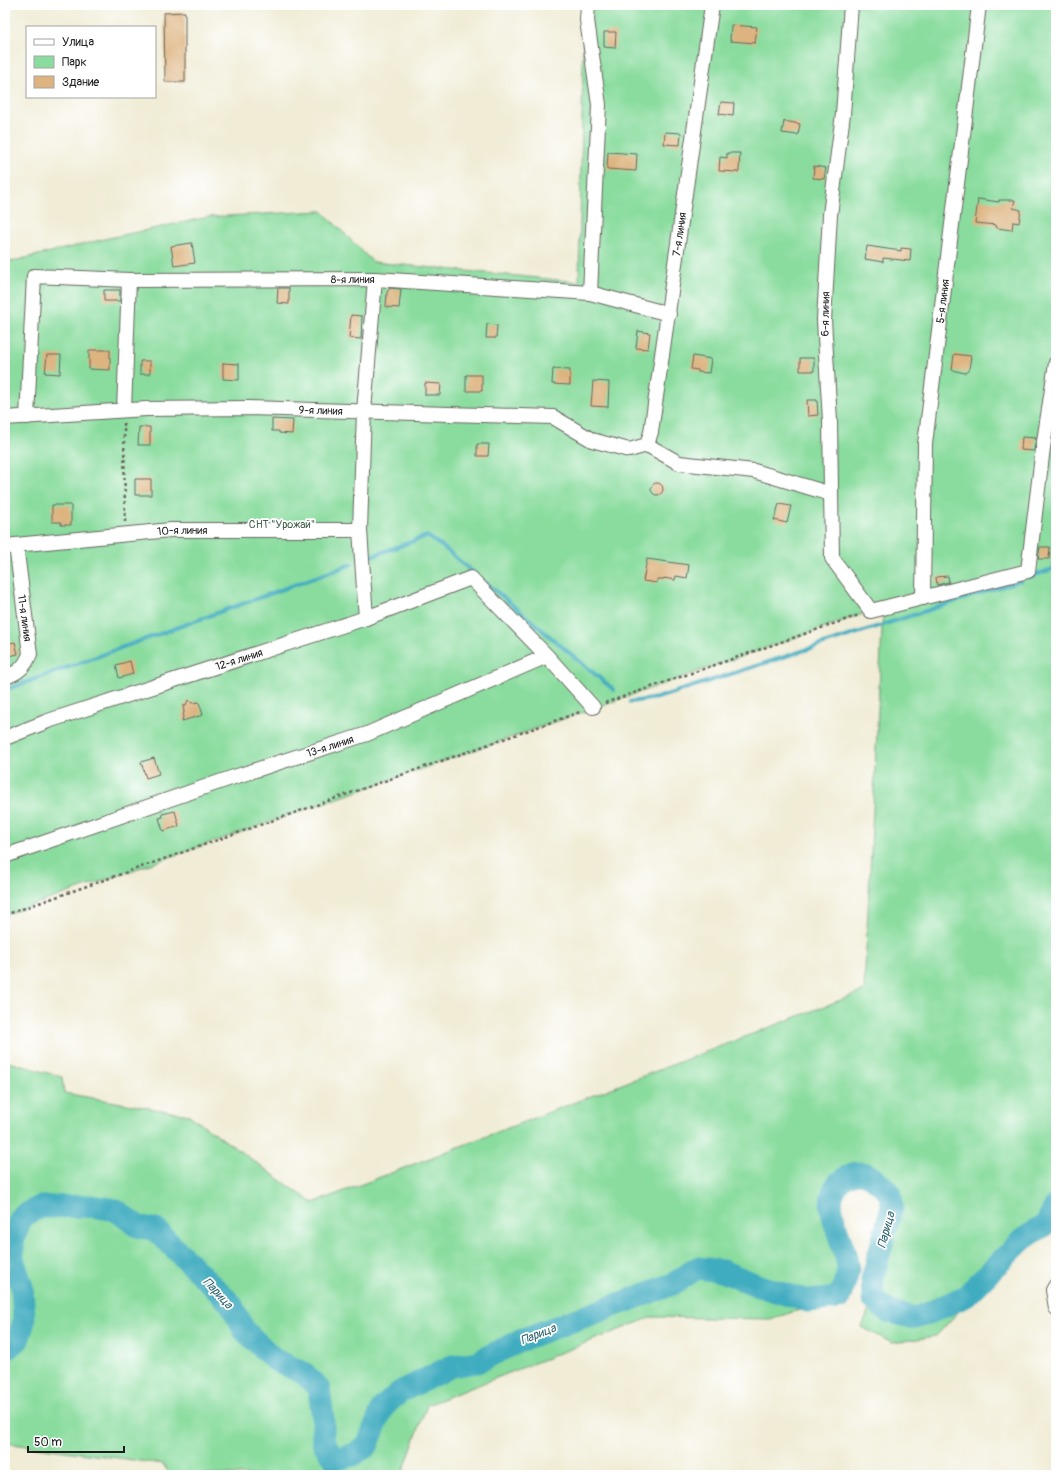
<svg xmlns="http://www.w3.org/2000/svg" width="1061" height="1480" font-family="Pangolin,sans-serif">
<rect width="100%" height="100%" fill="#fff"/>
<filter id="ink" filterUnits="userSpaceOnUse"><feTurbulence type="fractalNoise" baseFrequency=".025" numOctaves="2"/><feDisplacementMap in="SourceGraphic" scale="8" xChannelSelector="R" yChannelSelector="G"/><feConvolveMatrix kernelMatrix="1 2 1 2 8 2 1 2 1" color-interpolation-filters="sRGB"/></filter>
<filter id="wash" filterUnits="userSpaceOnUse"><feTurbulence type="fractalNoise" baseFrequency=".012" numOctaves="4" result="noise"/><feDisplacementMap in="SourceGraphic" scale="16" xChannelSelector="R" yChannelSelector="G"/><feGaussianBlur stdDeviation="0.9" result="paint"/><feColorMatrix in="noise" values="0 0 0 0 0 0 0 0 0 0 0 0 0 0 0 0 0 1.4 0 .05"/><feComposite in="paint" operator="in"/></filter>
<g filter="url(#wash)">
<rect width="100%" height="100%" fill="#f0ecd5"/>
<path fill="#89dc9e" stroke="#527c5d" d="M584 5H1056V1205L1046 1224 1022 1240 986 1282 936 1336 892 1343 862 1327 873 1300 872 1280 892 1206 891 1195 877 1181 863 1172H856L845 1177 834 1190 831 1203 834 1225 848 1270 839 1298 770 1319 652 1317 427 1405 402 1475H170L163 1464 5 1443V1061L62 1077 64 1093 189 1115 313 1203 864 991 883 609 871 611 5 915V263L109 238 208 217 322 211 373 262 579 282Z"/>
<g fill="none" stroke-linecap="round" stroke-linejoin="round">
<path stroke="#41acc0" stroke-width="4" d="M372 556 427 536 443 547 475 574
M1029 577 1056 568
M485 582 614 690
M5 690 352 564
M630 702 657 698 1021 580
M322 1475 353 1455"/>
<path stroke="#41acc0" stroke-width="23" d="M5 1350 18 1340 24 1321 22 1287 13 1259V1241L21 1217 40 1207 92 1206 116 1210 137 1226 156 1230 231 1304 244 1330 275 1360 304 1373 319 1389 323 1418V1442L335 1459 353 1455 367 1446 383 1407 400 1392 452 1366 477 1362 526 1338 673 1284 697 1268 722 1271 759 1286 808 1301 839 1298C842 1290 848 1278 848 1269 847 1241 811 1196 848 1176 867 1166 879 1183 891 1195L892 1206 872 1280 873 1299 887 1311 915 1318 929 1313 966 1296 1022 1240 1046 1224 1056 1205"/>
</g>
<g id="blocks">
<path fill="#ddb37f" d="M185 12V82H165L164 13Z
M731 25 757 27 755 43 730 41Z
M604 32H616L615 48 604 47Z
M721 102 734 103 733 116 719 114Z
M784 121 800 124 798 135 782 133Z
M665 132 681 133 680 145 664 144Z
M608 152 637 154 636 171 607 169Z
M727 153H740L739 172 719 171 720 157 727 158Z
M814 166 826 168 824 179 813 178Z
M978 199 999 202V200H1015L1013 208 1021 210 1019 223 1013 222 1012 230 997 228 996 225 975 223Z
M192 243 195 263 174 266 171 246Z
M867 246 901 251V248L911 249 910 261 883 258V262L865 259Z
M278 288H289V304L277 303Z
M390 288 401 289 399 308 386 307 387 292Z
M104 290H120V301H104Z
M351 315 362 316 361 339 349 338Z
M487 324 497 325 496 338H486Z
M638 331 650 333 648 349 636 348Z
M89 350H110V370L89 369Z
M954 354 971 356 969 370 965 373 952 370Z
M47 355H61L60 374 45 373Z
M693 356 711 359 709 373 698 372V370L691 369Z
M800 358H814V371H800Z
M140 361H150V374H140Z
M223 363 239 364V380L223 379Z
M553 369 570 370V385L552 384Z
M466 375H482V391H466Z
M593 381 609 382 608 407 591 406Z
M425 383 441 384 440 395H425Z
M807 400H817L818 415 808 416Z
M272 419 293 420 292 434 279 433V431H272Z
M139 427H150V445H138Z
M1022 437 1036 438 1034 451 1021 450Z
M477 444H489L488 456H477Z
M135 479H151V495H135Z
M651 489a6 6 0 1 1 12 0a6 6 0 1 1-12 0Z
M779 504 791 506 787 523 774 520Z
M52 505H71V525H61V522H52Z
M1040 547H1050L1049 559H1038Z
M647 559 689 565 687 578 676 576 675 580 664 578V579H657V583L643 581Z
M948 576 949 582 937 585 936 577Z
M15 642 18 654 5 657V644Z
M130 661 133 674 119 678 116 665Z
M188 700 192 703 199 702 203 715 182 721 184 712 183 706 186 705Z
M154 758 159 774 146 778 141 762Z
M175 811 179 826 163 831 159 818 163 817 162 814Z"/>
</g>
</g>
<g filter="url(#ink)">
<use href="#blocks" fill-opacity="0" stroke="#66655d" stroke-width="1"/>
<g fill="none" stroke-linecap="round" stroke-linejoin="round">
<g stroke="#66655d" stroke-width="16">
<g id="minor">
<path d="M588 5 587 20 599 105 590 293"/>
<path d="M851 5 843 114 830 215 824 320 830 421 832 558 871 611 1028 571 1043 448 1056 363"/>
<path d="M124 410 129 280"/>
<path id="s1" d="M27 417 34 276 129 280 375 279 590 293 669 314"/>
<path id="s2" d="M5 418 146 409 248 408 553 417 592 440 629 450 647 445 651 432 712 5"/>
<path d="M647 445 679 463 754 471 831 494"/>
<path id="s3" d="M5 546 171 530H360"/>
<path id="s4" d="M923 598 925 444 979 5"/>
<path d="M366 618 360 530 364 411 375 279"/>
<path d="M547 656 593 707"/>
<path d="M5 677C18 673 25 667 30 654L16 545"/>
<path id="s5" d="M5 738 48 721 366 618 471 578 547 656 367 734 231 778 5 856"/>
<path d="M1056 1285 1053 1290 1056 1308"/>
</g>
</g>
<path stroke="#66655d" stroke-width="2.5" stroke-dasharray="3 3" stroke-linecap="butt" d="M124 423 125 522
M605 703 859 615
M5 915 580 712"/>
<use href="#minor" stroke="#fff" stroke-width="14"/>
</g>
</g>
<g text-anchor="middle" stroke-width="3.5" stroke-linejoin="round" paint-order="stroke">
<g font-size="11" fill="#1c1c1c" stroke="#fff">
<text dy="4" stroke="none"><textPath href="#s2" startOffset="864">7-я линия</textPath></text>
<text dy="4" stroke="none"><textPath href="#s1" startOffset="460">8-я линия</textPath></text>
<text dy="4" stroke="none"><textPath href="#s4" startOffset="298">5-я линия</textPath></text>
<text transform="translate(825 314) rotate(-89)" y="4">6-я линия</text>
<text dy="4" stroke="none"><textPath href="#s2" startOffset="316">9-я линия</textPath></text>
<text dy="4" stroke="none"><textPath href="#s3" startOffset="178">10-я линия</textPath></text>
<text transform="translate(25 618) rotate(82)" y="4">11-я линия</text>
<text dy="4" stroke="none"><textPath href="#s5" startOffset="247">12-я линия</textPath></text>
<text transform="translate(330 746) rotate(-18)" y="4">13-я линия</text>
</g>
<g font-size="11" fill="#425f4a" stroke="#fff">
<text x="282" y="528">СНТ "Урожай"</text>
</g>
<g font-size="12" font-style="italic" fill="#2e646e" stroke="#fff">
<text transform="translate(886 1230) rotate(-75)" y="4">Парица</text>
<text transform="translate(218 1293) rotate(47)" y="4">Парица</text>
<text transform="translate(538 1334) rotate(-22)" y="4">Парица</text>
</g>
</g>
<rect width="1061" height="1480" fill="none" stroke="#fff" stroke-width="20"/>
<rect x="26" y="26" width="130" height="72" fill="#ffffff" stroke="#a4a4a4"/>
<rect x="34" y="39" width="20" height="6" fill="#ffffff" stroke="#a4a4a4"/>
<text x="62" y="46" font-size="12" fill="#1c1c1c">Улица</text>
<rect x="34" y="56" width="20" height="12" fill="#89dc9e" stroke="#a4a4a4"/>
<text x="62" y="66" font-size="12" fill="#1c1c1c">Парк</text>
<rect x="34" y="76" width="20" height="12" fill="#ddb37f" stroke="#a4a4a4"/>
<text x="62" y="86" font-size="12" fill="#1c1c1c">Здание</text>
<path d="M28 1446v6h96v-6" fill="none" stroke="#1c1c1c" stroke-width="2"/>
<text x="34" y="1446" font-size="12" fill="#1c1c1c" stroke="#ffffff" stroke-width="3" paint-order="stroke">50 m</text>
</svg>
